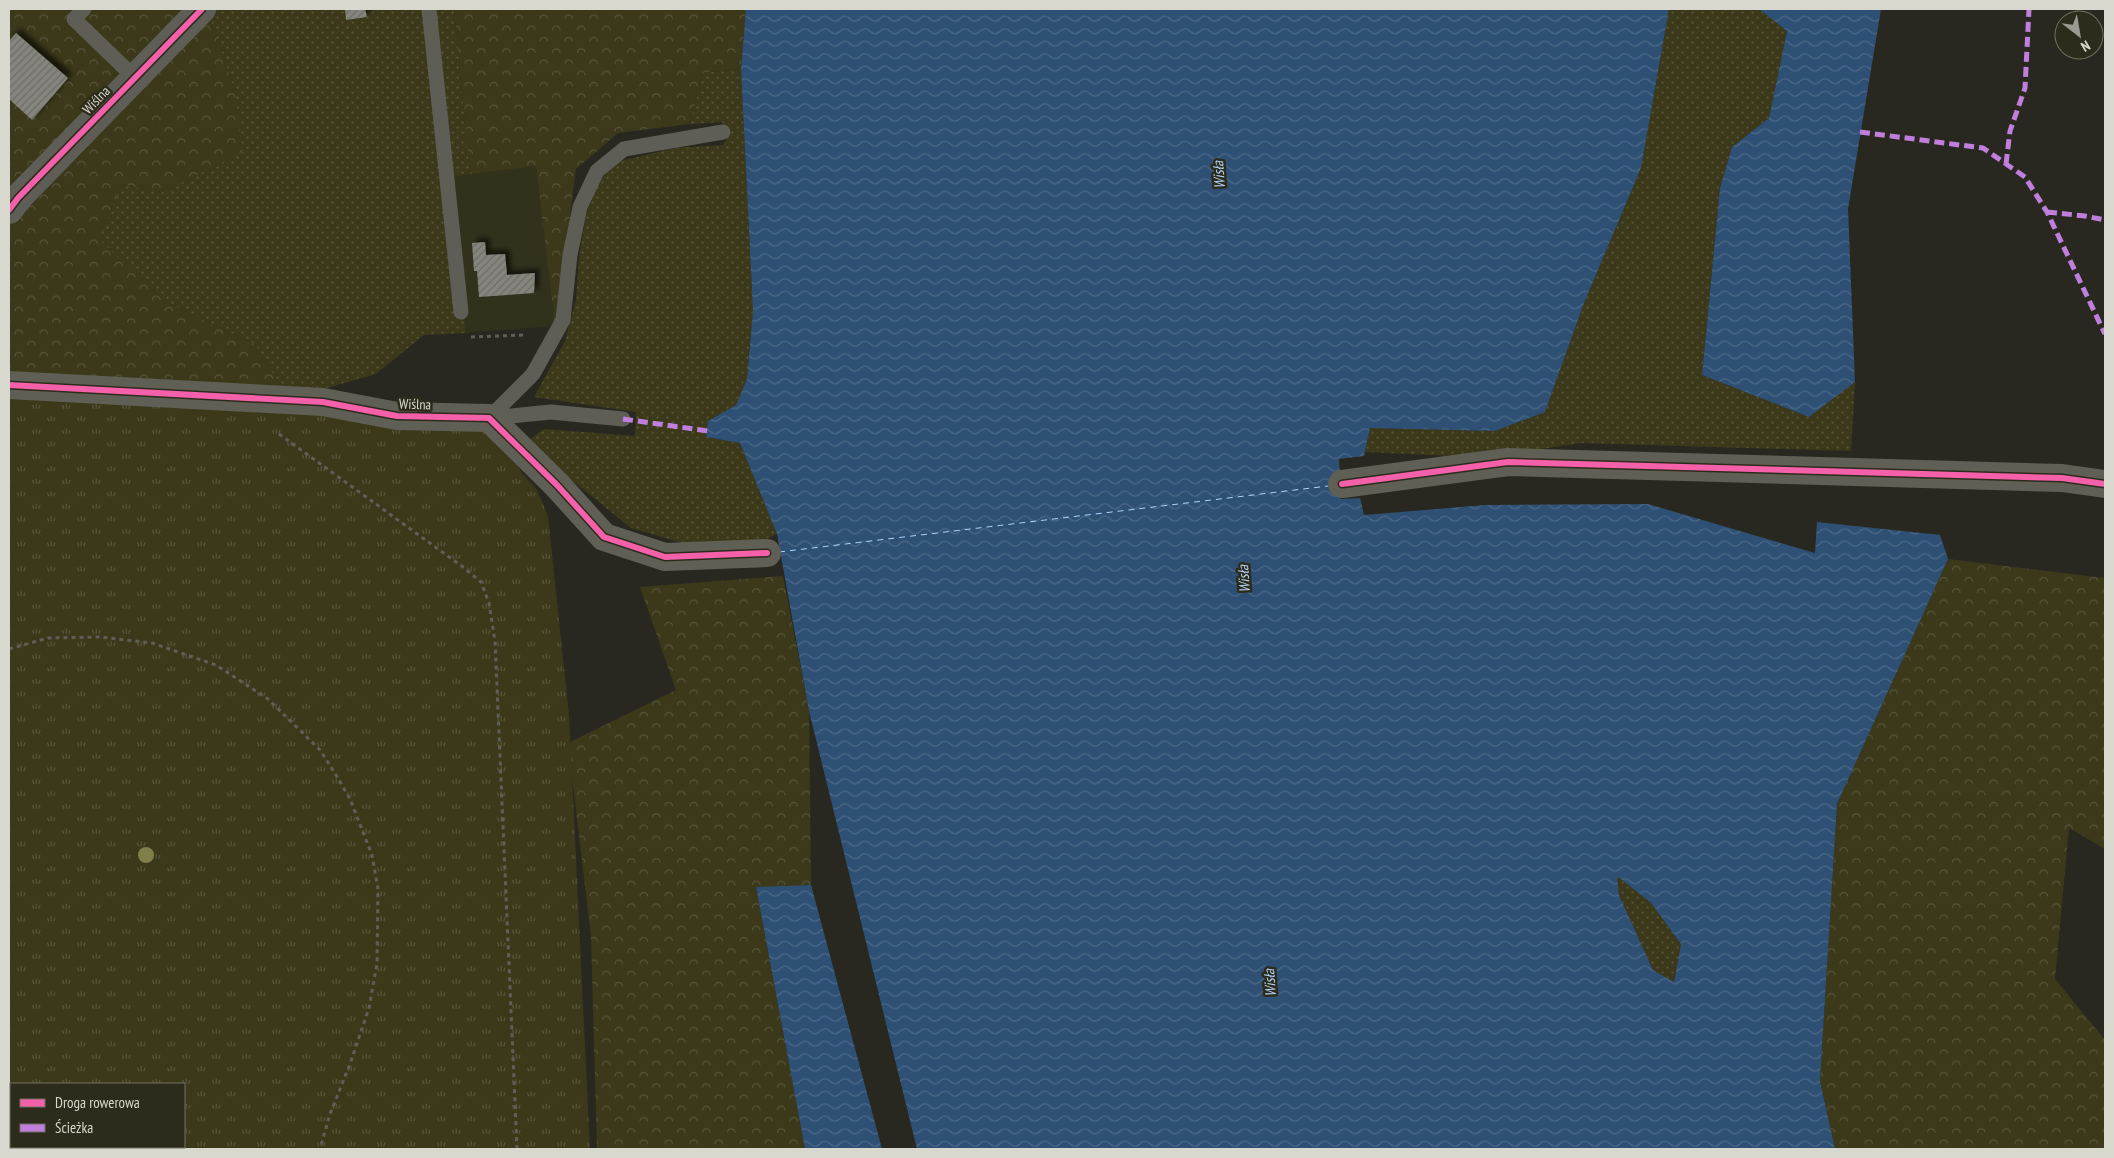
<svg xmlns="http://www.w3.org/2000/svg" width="2114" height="1158" font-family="'PT Sans Narrow',sans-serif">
<defs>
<pattern id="grass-dots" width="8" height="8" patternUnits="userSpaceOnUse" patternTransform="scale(1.25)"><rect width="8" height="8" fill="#3b391a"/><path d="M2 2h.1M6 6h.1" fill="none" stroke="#57553a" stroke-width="1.8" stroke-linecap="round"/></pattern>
<pattern id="forest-crowns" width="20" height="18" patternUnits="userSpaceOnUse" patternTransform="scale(1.25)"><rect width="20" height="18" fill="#3b391a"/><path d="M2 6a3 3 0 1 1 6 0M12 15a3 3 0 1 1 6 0" fill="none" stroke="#57553a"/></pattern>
<pattern id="park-tufts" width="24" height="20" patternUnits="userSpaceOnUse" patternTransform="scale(1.25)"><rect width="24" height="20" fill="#3b391a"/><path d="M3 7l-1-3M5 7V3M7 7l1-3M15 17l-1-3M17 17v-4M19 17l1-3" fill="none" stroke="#57553a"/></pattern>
<pattern id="water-waves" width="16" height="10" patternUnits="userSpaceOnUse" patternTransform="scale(1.25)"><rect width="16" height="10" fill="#2e5074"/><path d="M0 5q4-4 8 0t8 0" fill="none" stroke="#4c6887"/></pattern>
<pattern id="building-hatch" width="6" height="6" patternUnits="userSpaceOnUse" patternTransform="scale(1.25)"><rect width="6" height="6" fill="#85857e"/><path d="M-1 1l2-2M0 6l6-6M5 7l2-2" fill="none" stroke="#6d6d68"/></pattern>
<filter id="shadow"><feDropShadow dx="4.5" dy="-4.5" stdDeviation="2.5" flood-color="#0009"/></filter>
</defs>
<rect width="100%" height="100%" fill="#292820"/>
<path fill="#32311c" d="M536 166 555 326 466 333 448 176Z"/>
<path fill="url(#grass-dots)" d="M207 9H454L470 174 448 177 466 333 424 335 376 374 285 400 256 345 164 301 98 239 123 184 161 193 235 91Z
M1669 9H1759L1787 31 1769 118 1732 147 1720 188 1702 375 1809 417 1855 382 1851 451 1582 443 1520 452 1453 456 1365 452 1370 428 1495 431 1545 412 1584 303 1641 168Z
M741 69 753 311 747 379 736 405 708 421 706 437 740 443 777 534 760 542 696 547 631 528 564 474 530 439 544 429 635 436 636 412 534 397 565 341 576 300 579 257 586 215 599 182 616 162 675 148 723 145 729 135 722 122 690 124 702 73Z
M1617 875 1651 903 1681 944 1674 982 1653 970 1619 895Z"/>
<path fill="url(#forest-crowns)" d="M9 9H207L235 91 243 152 161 193 123 184 99 239 164 301 256 345 339 484 9 641Z
M454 9H746L741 69 702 73 690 124 618 133 576 169 555 326 536 166 470 174Z
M1948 559 2105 578V849L2069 828 2055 979 2105 1040V1149H1835L1820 1081 1837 804Z
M783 576 809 711 811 885 756 888 805 1149H597L591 936 568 743 676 690 640 587Z"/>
<path fill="url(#park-tufts)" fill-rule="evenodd" d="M9 393 487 417 522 473 537 490 548 516 569 715 590 1149H9ZM11 1084H184V1147H11Z"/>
<path fill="url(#water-waves)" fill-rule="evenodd" d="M746 9H1669L1641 168 1584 303 1545 412 1495 431 1370 428 1364 456 1339 459 1341 499 1360 498 1364 515 1485 505 1648 504 1815 553 1817 522 1940 535 1948 559 1837 804 1820 1081 1835 1149H917L809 711 777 534 740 443 706 437 708 421 736 405 747 379 753 311 741 69ZM1617 876 1651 903 1681 944 1674 982 1653 970 1619 895Z
M1759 9H1881L1848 209 1855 382 1809 417 1702 375 1720 188 1732 147 1769 118 1787 31Z
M811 885 882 1149H805L756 887Z"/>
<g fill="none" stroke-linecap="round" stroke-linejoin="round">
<path stroke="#b0d4fa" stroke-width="1" stroke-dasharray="6 5" stroke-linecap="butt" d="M779 552 1328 486"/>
</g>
<path fill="url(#building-hatch)" filter="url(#shadow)" d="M345 9H365L367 17 346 20Z
M16 33 68 78 32 120 9 99V41Z
M485 242 486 255 505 254 507 275 535 273 534 293 479 297 477 271H474L472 243Z"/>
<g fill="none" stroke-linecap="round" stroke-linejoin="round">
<path stroke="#5f5f58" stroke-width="3" stroke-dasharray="4 4" stroke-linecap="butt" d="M471 337 525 335
M279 434 463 567 481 582 489 603 495 641 517 1149
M9 649 48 638 100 637 152 643 216 665 268 699 320 750 336 775 350 799 372 855 378 889 377 964 369 1008 350 1064 330 1114 320 1149"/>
<path stroke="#5e5e57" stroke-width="15" d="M84 9 74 19 135 78
M429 9 461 312
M489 418 533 374 563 320 570 255 580 207 597 171 624 149 723 132
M489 418 551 412 623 419"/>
<path stroke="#5e5e57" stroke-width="28" d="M9 210 18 198 202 9"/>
<path stroke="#5f5f55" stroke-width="28" d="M9 385 323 402 397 416 489 418 557 485 604 537 665 557 767 553
M1342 484 1508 462 2062 478 2105 484"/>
<path stroke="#c07fdc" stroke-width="5" stroke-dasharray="10 5" stroke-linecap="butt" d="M1860 132 1983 148 2025 177 2047 212 2105 334
M2006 164 2010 131 2025 88 2029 9
M2047 212 2085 216 2105 220
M623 419 708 431"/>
<g stroke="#2d2c1c" stroke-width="9">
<path id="cycleway" d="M9 210 18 198 202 9
M9 385 323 402 397 416 489 418 557 485 604 537 665 557 767 553
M1342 484 1508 462 2062 478 2105 484"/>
</g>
<use href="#cycleway" stroke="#f560ab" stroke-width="6"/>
</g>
<circle fill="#807e4b" cx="146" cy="855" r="8"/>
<g text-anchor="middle" stroke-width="5" stroke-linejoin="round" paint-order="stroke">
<g font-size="14" fill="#d8d8ce" stroke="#2d2c1c">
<text transform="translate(96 100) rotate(-46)" y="5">Wiślna</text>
<text transform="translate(415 404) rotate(2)" y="5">Wiślna</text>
</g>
<g font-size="15" font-style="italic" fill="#b0d4fa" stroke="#2d2c1c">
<text transform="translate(1219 175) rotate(-94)" y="5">Wisła</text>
<text transform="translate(1244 579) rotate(-94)" y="5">Wisła</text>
<text transform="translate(1270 983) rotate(-94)" y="5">Wisła</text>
</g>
</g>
<rect width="2114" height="1158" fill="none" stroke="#d8d8ce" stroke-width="20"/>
<rect x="10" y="1083" width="175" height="65" fill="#2d2c1c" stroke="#717163"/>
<rect x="20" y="1099" width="25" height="8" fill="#f560ab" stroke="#717163"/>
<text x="55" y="1108" font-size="15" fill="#d8d8ce">Droga rowerowa</text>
<rect x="20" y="1124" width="25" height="8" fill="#c07fdc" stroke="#717163"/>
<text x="55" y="1133" font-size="15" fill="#d8d8ce">Ścieżka</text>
<g transform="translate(2079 35) rotate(149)"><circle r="24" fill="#2d2c1c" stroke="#717163"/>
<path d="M0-4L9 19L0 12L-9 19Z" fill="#9b9a91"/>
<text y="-8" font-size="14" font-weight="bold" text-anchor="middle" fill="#d8d8ce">N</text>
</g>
</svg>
